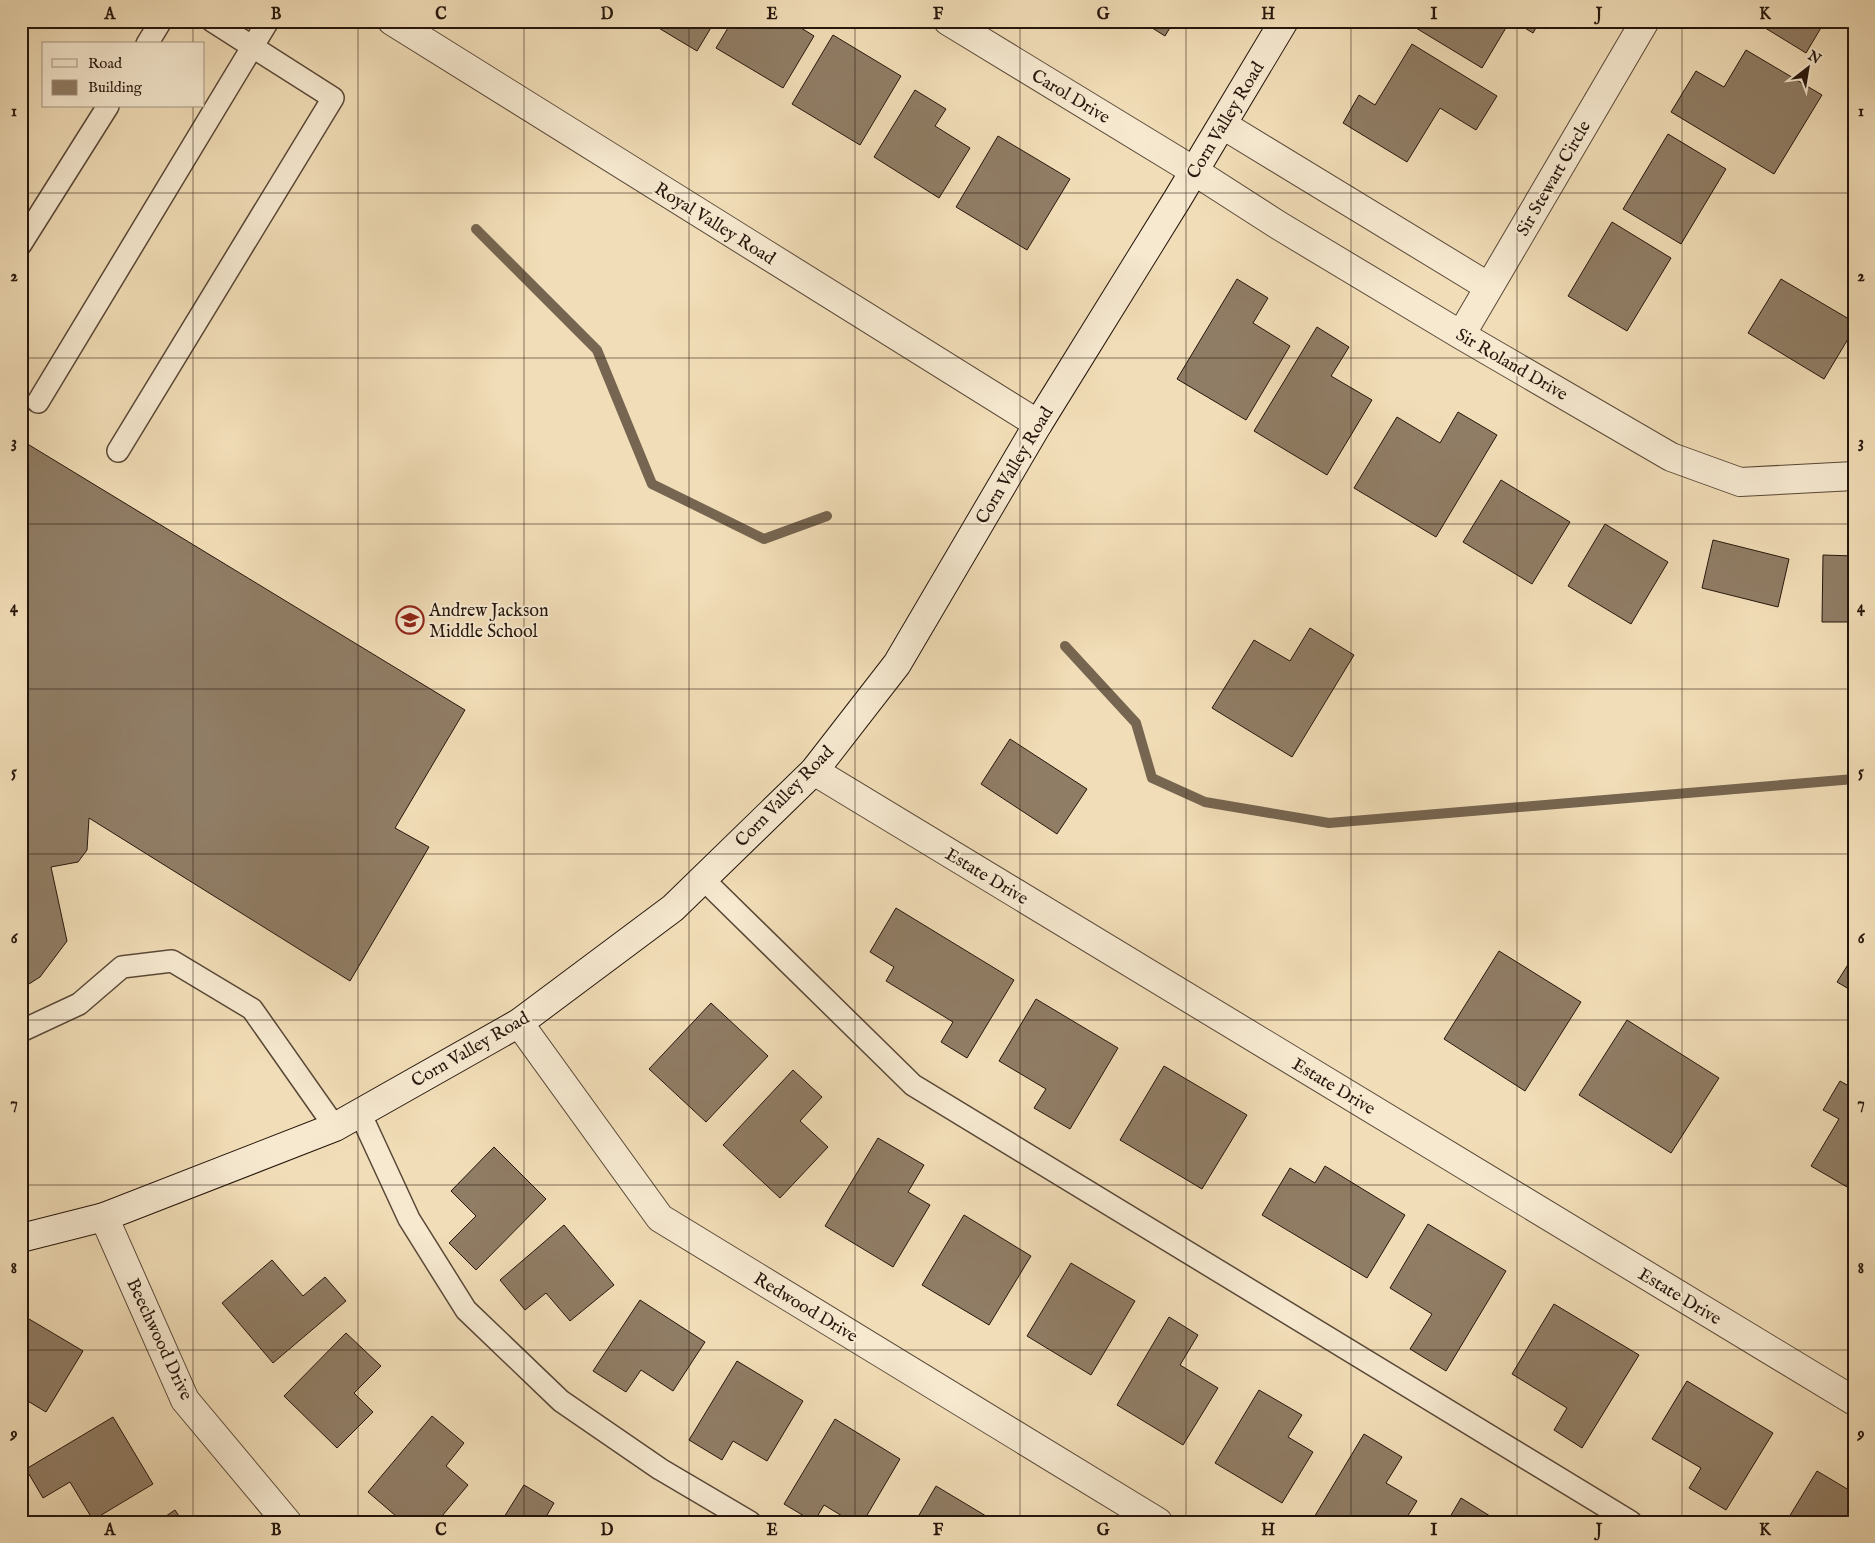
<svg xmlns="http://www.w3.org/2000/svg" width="1875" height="1543" font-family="'IM FELL English',serif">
<rect width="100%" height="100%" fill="#f1ddb7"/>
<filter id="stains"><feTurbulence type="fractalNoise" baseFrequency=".004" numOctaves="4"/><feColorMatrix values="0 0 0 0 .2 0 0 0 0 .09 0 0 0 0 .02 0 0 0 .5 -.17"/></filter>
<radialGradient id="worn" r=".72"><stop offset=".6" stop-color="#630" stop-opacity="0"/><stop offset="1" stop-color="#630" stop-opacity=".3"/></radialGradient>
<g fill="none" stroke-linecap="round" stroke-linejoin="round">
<path stroke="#766550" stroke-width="10" d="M476 229 597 350 652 484 764 539 827 516
M1065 646 1136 723 1152 778 1205 802 1329 823 1854 779"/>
</g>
<path fill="#907d65" stroke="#26160c" d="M647 21H715L697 51Z
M732 21H790L814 36 783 88 716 48Z
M1141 21H1174L1165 36Z
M1421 21H1510L1482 68 1416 28Z
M1513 21H1540L1533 33Z
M1764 21H1825L1806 53 1762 26Z
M833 35 901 76 860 145 792 104Z
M1412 44 1497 96 1476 130 1440 108 1407 162 1343 123 1359 95 1375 105Z
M1746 50 1822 95 1774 174 1671 112 1696 71 1724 87Z
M915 90 946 109 935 126 970 148 939 198 874 157Z
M1668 134 1726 169 1681 244 1623 209Z
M998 136 1070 179 1027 250 956 207Z
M1612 222 1671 258 1627 331 1568 296Z
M1237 279 1268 298 1253 323 1290 346 1246 420 1177 379Z
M1781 279 1854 322V329L1824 379 1748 333Z
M1317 327 1349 347 1331 376 1372 400 1327 475 1254 431Z
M1458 412 1497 435 1436 537 1354 488 1397 417 1440 443Z
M21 440 465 710 395 828 429 847 350 981 89 818 87 850 78 862 51 867 67 941 40 977 21 989Z
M1501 480 1570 522 1532 584 1463 542Z
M1605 524 1668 562 1631 624 1568 586Z
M1713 540 1789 559 1778 607 1702 588Z
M1823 555 1854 556V622H1822Z
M1310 628 1354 655 1292 757 1212 708 1254 640 1290 661Z
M1010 739 1087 789 1057 834 981 784Z
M896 908 1014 980 967 1058 941 1042 953 1022 886 981 894 967 870 952Z
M1499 951 1581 1002 1525 1091 1444 1039Z
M1854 955V992L1837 982Z
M1036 999 1118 1048 1070 1129 1034 1108 1046 1089 999 1061Z
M711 1003 768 1056 706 1122 649 1069Z
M1627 1020 1719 1078 1671 1153 1579 1095Z
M1164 1066 1247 1115 1202 1189 1120 1140Z
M793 1070 822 1097 800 1121 828 1147 780 1198 723 1145Z
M1840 1081 1854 1089V1191L1811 1166 1839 1119 1823 1110Z
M878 1138 924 1165 908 1192 930 1205 893 1267 825 1226Z
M494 1147 546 1199 476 1270 449 1243 476 1216 451 1191Z
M1325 1166 1405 1215 1367 1278 1262 1215 1290 1168 1315 1183Z
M964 1215 1031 1256 989 1325 922 1285Z
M1428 1224 1506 1271 1446 1371 1410 1349 1432 1314 1390 1288Z
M564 1225 614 1285 570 1321 546 1293 525 1310 500 1280Z
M272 1260 303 1296 325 1277 346 1301 273 1363 222 1303Z
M1071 1263 1135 1301 1091 1375 1027 1336Z
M640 1300 705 1342 673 1391 641 1370 626 1392 593 1371Z
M1554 1304 1639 1355 1582 1448 1554 1430 1567 1408 1512 1374Z
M24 1316 83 1351 46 1412 21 1397V1320Z
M1169 1317 1198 1335 1180 1365 1218 1388 1183 1445 1117 1405Z
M346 1333 381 1366 354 1393 373 1412 337 1448 284 1396Z
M737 1361 803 1401 767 1461 733 1441 722 1460 689 1440Z
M1687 1381 1773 1433 1726 1510 1689 1488 1701 1468 1652 1439Z
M1259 1390 1302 1415 1288 1437 1313 1452 1282 1503 1215 1463Z
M432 1416 464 1443 446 1466 468 1485 437 1522H403L368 1492Z
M113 1417 153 1484 93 1520 70 1482 43 1498 26 1469Z
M835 1419 900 1459 863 1522H852L824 1505 814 1522 784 1504Z
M1364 1434 1402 1457 1386 1483 1417 1501 1404 1522H1318L1313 1519Z
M1817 1471 1854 1493V1522H1786Z
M524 1485 554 1503 543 1522H501Z
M936 1486 996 1522H915Z
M1461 1498 1498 1521V1522H1447Z
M175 1510 183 1522H157Z"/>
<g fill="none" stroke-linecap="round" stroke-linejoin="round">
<g stroke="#594837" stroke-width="24">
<path id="lane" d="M147 44 161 21
M21 244 108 106
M38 402 268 21
M118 451 333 98 212 21
M703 879 913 1085 1631 1522
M21 1031 79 1004 122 967 172 961 252 1009 335 1127
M360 1113 409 1219 466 1310 561 1401 660 1469 750 1522"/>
</g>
<g stroke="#594837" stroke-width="30">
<path id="street" d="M392 21 1038 424
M948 21 1194 171 1278 225 1461 335 1671 457 1740 482 1854 476
M1223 125 1489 287
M1461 335 1645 21
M814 771 1854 1401
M519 1023 660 1218 1158 1522
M104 1217 185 1400 287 1522"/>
</g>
<g stroke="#26160c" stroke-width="30">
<path id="secondary" d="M21 1238 104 1217 335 1127 519 1023 673 908 814 771 897 664 1038 424 1178 198 1284 21"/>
</g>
<use href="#lane" stroke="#f6e9d0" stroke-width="21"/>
<use href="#street" stroke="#f6e9d0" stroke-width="28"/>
<use href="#secondary" stroke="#f6e9d0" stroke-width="28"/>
</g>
<path fill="none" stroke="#26160c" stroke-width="1" stroke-opacity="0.55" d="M193 21V44M358 21V1522M524 21V1522M689 21V1522M855 21V1522M1020 21V1522M1186 21V1522M1351 21V1522M1517 21V1522M1682 21V1522M193 106V1522M21 193H1854M21 358H1854M21 524H1854M21 689H1854M21 854H1854M21 1020H1854M21 1185H1854M21 1350H1854"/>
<defs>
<g id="school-ring" transform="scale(1.4375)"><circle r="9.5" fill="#f6e9d0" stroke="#8f2418" stroke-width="1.5"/><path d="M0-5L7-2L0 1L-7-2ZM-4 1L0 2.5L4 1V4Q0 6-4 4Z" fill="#8f2418"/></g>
</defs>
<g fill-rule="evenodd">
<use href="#school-ring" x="410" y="620"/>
</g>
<g text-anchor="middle" stroke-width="4" stroke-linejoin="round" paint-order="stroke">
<g font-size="18" fill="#26160c" stroke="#f6e9d0">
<text transform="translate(1071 96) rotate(31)" y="6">Carol Drive</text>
<text transform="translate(1225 120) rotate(-59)" y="6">Corn Valley Road</text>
<text transform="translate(1553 178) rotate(-60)" y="6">Sir Stewart Circle</text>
<text transform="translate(715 223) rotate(32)" y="6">Royal Valley Road</text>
<text transform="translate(1512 364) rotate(30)" y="6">Sir Roland Drive</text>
<text transform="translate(1014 465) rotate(-59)" y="6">Corn Valley Road</text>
<text transform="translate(784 796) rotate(-46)" y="6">Corn Valley Road</text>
<text transform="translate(987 876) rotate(31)" y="6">Estate Drive</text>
<text transform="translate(470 1049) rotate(-30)" y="6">Corn Valley Road</text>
<text transform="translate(1334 1086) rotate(31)" y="6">Estate Drive</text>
<text transform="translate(1680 1296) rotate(31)" y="6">Estate Drive</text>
<text transform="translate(806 1307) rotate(31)" y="6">Redwood Drive</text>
<text transform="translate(160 1339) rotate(65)" y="6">Beechwood Drive</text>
</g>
<g font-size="18" fill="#26160c" stroke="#f6e9d0" text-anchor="start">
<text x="429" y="616">Andrew Jackson<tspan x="429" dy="21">Middle School</tspan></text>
</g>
</g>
<rect width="1875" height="1543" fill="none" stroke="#f1ddb7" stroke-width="55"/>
<rect x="42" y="42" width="162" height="65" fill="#f6e9d0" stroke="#a39582"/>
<rect x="52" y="59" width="25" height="8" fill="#f6e9d0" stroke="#a39582"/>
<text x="88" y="68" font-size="15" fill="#26160c">Road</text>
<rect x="52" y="80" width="25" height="15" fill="#907d65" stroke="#a39582"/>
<text x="88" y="92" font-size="15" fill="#26160c">Building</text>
<g transform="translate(1808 68) rotate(31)" stroke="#f6e9d0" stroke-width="4" paint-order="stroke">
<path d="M0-4L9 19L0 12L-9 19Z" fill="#26160c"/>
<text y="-8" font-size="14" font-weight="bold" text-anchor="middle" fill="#26160c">N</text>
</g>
<rect x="28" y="28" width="1820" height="1488" fill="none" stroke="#26160c" stroke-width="2"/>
<g font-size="16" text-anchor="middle" font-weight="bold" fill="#26160c">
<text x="110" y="19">A</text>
<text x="276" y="19">B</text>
<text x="441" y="19">C</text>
<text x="607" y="19">D</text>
<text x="772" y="19">E</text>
<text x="938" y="19">F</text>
<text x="1103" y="19">G</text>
<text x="1268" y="19">H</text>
<text x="1434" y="19">I</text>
<text x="1599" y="19">J</text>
<text x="1765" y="19">K</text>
<text x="14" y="116">1</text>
<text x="1861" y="116">1</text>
<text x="14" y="281">2</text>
<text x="1861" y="281">2</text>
<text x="14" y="447">3</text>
<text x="1861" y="447">3</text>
<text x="14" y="612">4</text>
<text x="1861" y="612">4</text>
<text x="14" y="777">5</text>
<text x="1861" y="777">5</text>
<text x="14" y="943">6</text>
<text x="1861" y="943">6</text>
<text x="14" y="1108">7</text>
<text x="1861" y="1108">7</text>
<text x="14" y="1273">8</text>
<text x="1861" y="1273">8</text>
<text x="14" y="1439">9</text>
<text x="1861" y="1439">9</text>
<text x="110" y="1535">A</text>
<text x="276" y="1535">B</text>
<text x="441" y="1535">C</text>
<text x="607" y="1535">D</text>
<text x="772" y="1535">E</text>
<text x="938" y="1535">F</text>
<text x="1103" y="1535">G</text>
<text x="1268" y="1535">H</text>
<text x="1434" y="1535">I</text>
<text x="1599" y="1535">J</text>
<text x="1765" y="1535">K</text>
</g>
<rect width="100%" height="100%" filter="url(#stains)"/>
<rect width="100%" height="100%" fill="url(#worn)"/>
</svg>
